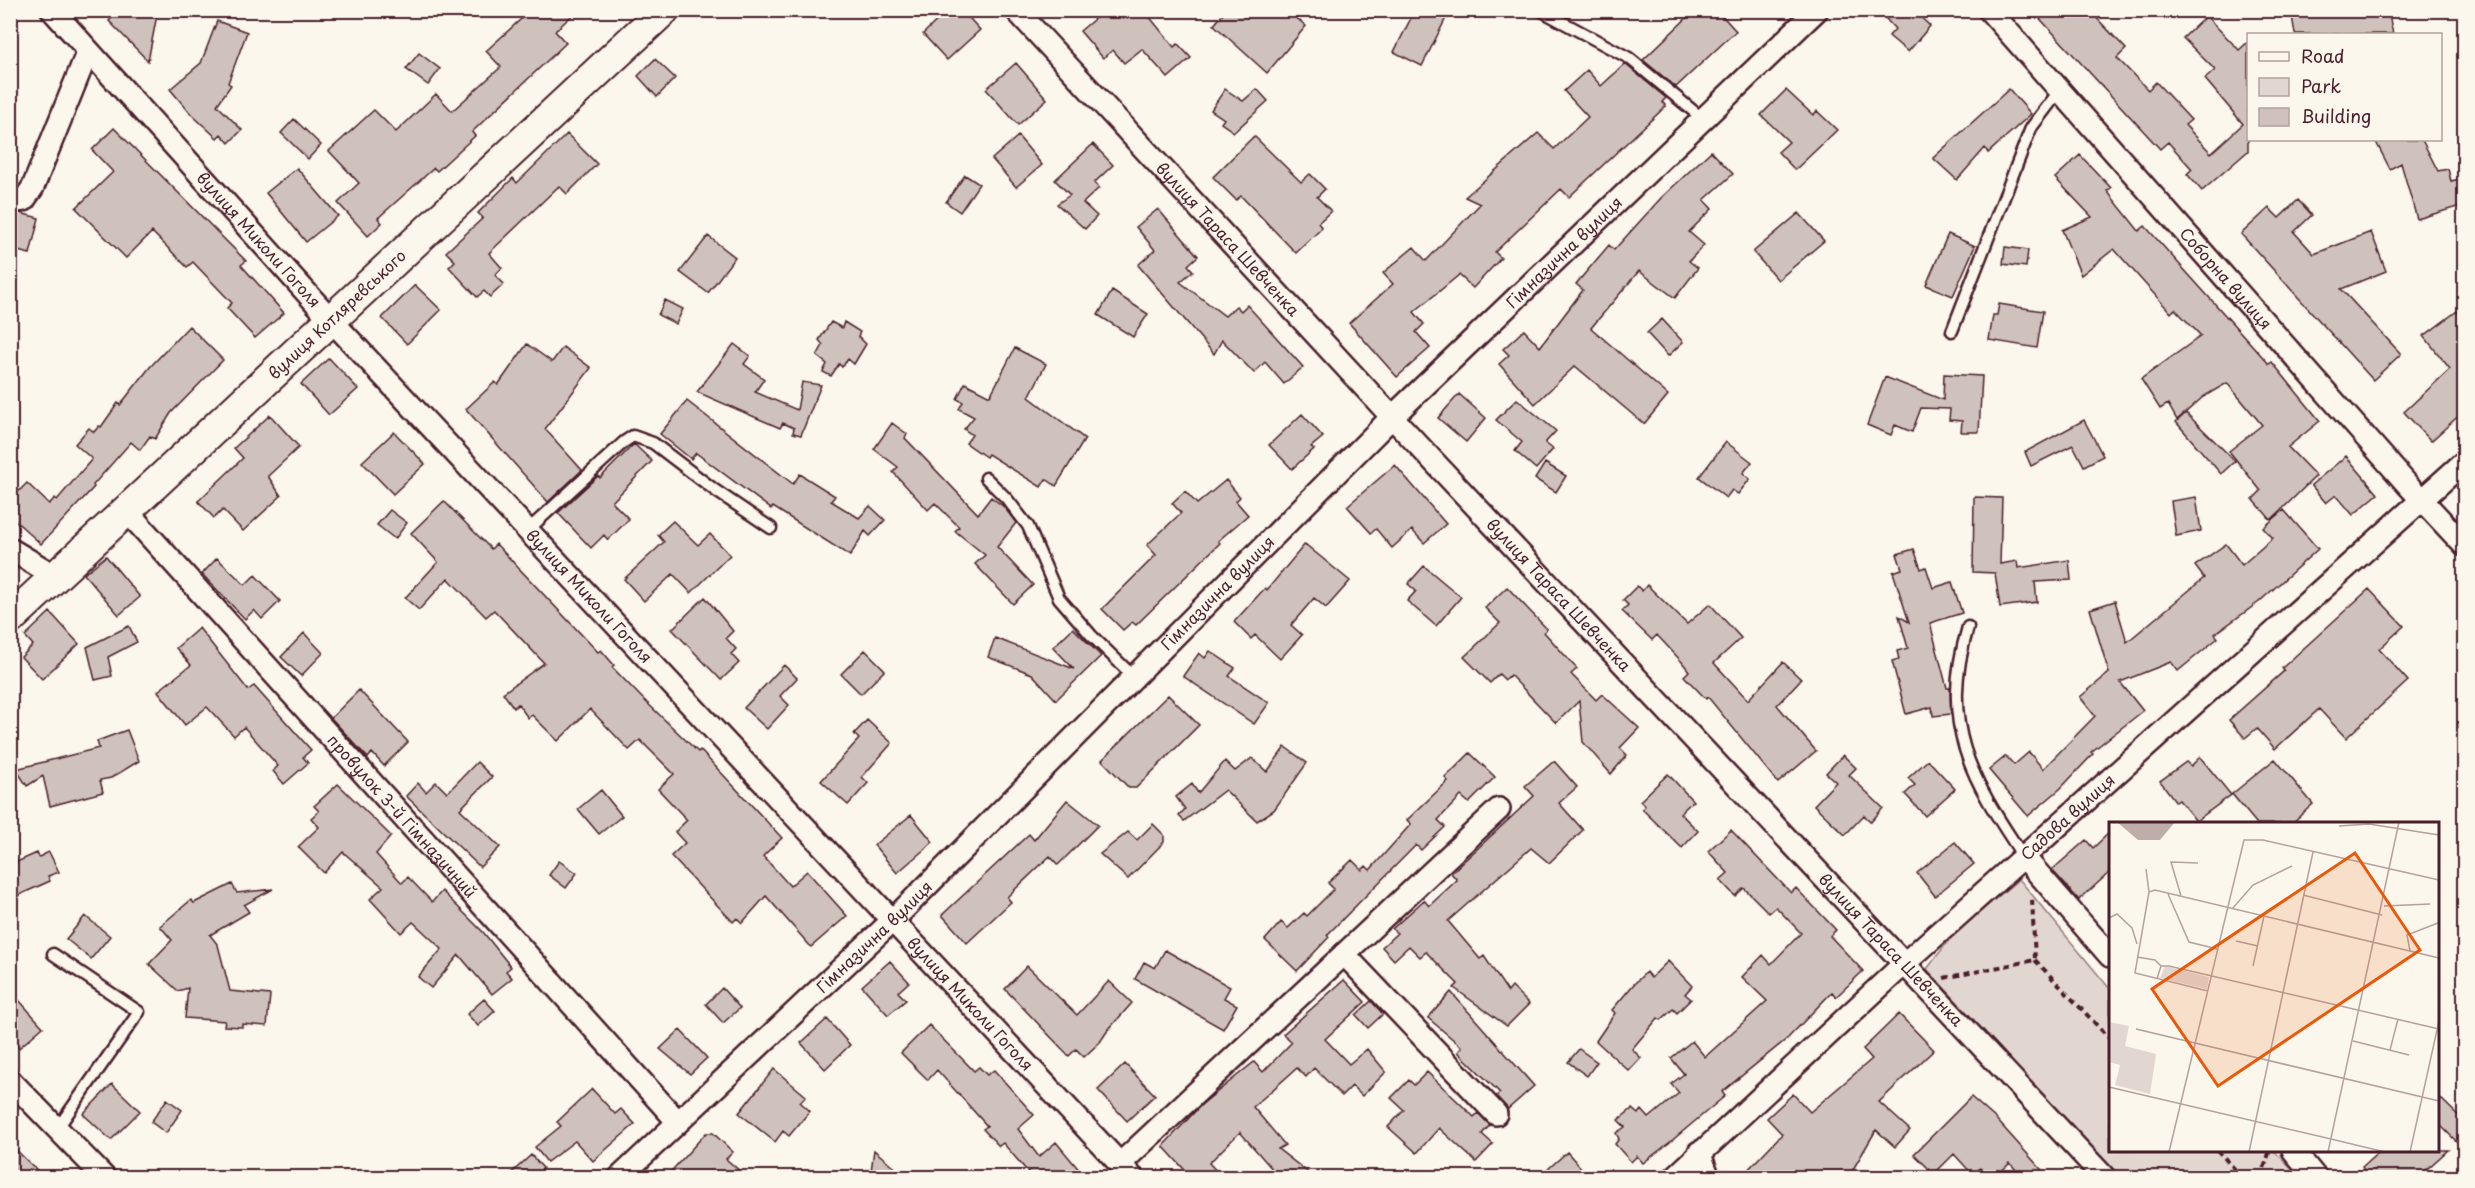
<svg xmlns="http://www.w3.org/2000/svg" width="2475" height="1188" font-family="'Playpen Sans',sans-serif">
<rect width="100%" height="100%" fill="#fbf7ec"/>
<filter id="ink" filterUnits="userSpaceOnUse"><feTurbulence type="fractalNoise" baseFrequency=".0167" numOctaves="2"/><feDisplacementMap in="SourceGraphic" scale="12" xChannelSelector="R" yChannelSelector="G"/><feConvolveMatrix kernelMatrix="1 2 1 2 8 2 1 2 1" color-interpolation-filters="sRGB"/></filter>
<g filter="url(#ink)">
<path fill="#e2d7d0" stroke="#967b7e" stroke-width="1.5" d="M2019 879 2110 989V1150L2274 1151 2301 1177H2118L1927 969 1953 935Z"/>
<path fill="#cfc2bc" stroke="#4a1f2b" stroke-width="1.5" d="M119 10H158L148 61 109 21Z
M531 10H578L555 31 566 43 472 132 475 136 437 171 434 168 378 218 382 223 368 236 338 203 359 183 329 151 374 110 396 132 436 94 452 111 501 67 486 51Z
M948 10H962L980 30 947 60 923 34Z
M1105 10H1144L1174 47 1178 44 1191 58 1168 78 1142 49 1124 63 1113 50 1103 58 1080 31Z
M1226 10H1287L1306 26 1267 73 1214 25Z
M1415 10H1450L1422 66 1394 52Z
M1695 10H1717L1736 31 1676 87 1643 60Z
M1878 10H1913L1930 26 1908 52 1889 36 1895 29Z
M2032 10H2089L2126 49 2117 58 2148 90 2156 82 2191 120 2185 125 2211 153 2243 124 2205 79 2215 70 2183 38 2206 16 2239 50 2248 42V151L2202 191 2187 174 2192 169 2168 142 2160 149Z
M2291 10H2388L2393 34H2295Z
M217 21 247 32 228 83 231 85 217 105 242 130 229 143 221 134 217 138 191 114 170 89 201 63Z
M419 53 440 69 428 85 406 69Z
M655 59 675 78 657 97 638 76Z
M1016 63 1047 99 1018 125 986 89Z
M1625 64 1666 98 1662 102 1666 106 1569 197 1561 189 1495 252 1501 258 1473 288 1459 275 1414 312 1424 324 1416 332 1430 348 1397 377 1349 323 1393 284 1383 273 1414 247 1426 261 1480 204 1465 197 1538 133 1554 149 1588 117 1564 91 1587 70 1601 86Z
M1225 89 1243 101 1257 89 1268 101 1234 132 1221 123 1224 119 1211 110Z
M2009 89 2031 114 1988 153 1985 148 1957 180 1933 158Z
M1786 90 1813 115 1817 111 1837 130 1795 170 1778 152 1789 142 1761 115Z
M294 119 321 145 308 159 281 133Z
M114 128 246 261 241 265 284 313 255 338 227 308 232 303 193 262 187 267 152 232 126 258 76 208 113 172 92 150Z
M567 134 597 164 567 194 559 186 489 253 502 268 495 275 504 284 490 297 484 291 477 297 449 267 455 261 446 252 483 218 478 213 513 178 517 183Z
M1018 136 1042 165 1016 187 992 159Z
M1254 136 1301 182 1310 174 1325 189 1317 197 1331 211 1318 223 1322 228 1296 253 1241 196 1236 200 1213 177Z
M2375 140H2422L2438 171 2448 169 2451 181 2464 178V205L2417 219 2401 163 2390 169Z
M1093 144 1113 165 1094 183 1099 188 1083 203 1097 216 1085 229 1057 204 1070 195 1055 180Z
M1711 151 1733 174 1704 200 1712 209 1689 232 1704 245 1689 261 1698 268 1675 298 1639 271 1591 328 1668 395 1644 424 1575 366 1535 404 1499 364 1509 355 1503 349 1524 330 1540 347 1583 290 1576 284 1609 245 1614 250 1661 198Z
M2080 155 2111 188 2107 191 2139 231 2145 226 2269 364 2272 362 2320 421 2288 447 2316 476 2271 520 2253 499 2261 491 2229 451 2262 425 2227 383 2203 397 2177 420 2168 404 2160 409 2141 379 2201 336 2175 309 2171 313 2114 249 2081 275 2062 230 2092 217 2055 178Z
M297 168 338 216 306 242 266 193Z
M965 175 979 184 960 212 946 202Z
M2298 200 2312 215 2294 232 2314 254 2371 232 2386 271 2341 289 2401 354 2373 380 2241 234 2269 208 2279 218Z
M1158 209 1198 256 1188 265 1193 271 1180 282 1225 316 1236 306 1241 311 1247 305 1303 367 1284 384 1265 362 1254 373 1222 340 1214 354 1138 265 1155 250 1136 227Z
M20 213 39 218 30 254 10 249V215Z
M1799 213 1824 241 1778 280 1753 252Z
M1948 234 1975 246 1953 296 1926 285Z
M708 236 735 257 708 293 680 272Z
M2005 247 2028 250 2026 267 2003 264Z
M415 285 441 310 407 344 382 318Z
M1112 291 1148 314 1133 337 1098 315Z
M665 300 683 309 676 324 658 315Z
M1999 304 2043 311 2037 348 1989 340 1993 315H1997Z
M2457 311 2464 321V411L2431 441 2404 412 2450 369 2424 336Z
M1662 319 1683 342 1668 356 1647 333Z
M831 322 842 328 844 322 860 332 858 336 866 344 854 364 848 359 842 367 839 364 831 376 823 372 827 364 817 356 823 345 819 340Z
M189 326 223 360 171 413 155 439 150 436 140 450 131 442 93 485 94 487 41 544 10 516V500L27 483 49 504 55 498 57 500 92 459 75 444 89 428 94 432 99 426 101 427 118 403 120 405 150 367Z
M527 344 552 362 563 347 591 368 545 429 582 470 548 502 466 409 495 382 498 385Z
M734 344 750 356 744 364 764 379 755 392 797 410 802 382 821 385 801 435 793 433 794 428 783 423 780 428 697 392Z
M1015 348 1046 364 1029 397 1085 439 1056 486 1046 479 1041 487 988 454 986 457 966 443 972 435 964 429 974 417 959 409 963 402 957 399 965 383 990 396Z
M329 358 358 389 329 415 301 384Z
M1944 374 1982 376 1979 432H1961L1962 421 1949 420 1950 409 1921 408 1912 432 1895 425 1891 435 1867 425 1885 377 1943 400Z
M1459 394 1486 418 1466 442 1438 418Z
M1517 399 1556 431 1545 443 1553 449 1536 469 1515 451 1522 442 1496 420Z
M687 401 793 484 800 474 835 496 831 501 859 518 870 506 885 520 870 536 865 531 850 556 773 507 771 509 696 453 691 459 660 434Z
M2186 413 2235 461 2221 474 2176 422Z
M1302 414 1323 437 1311 447 1314 449 1292 469 1269 445Z
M270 415 299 447 268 476 281 496 243 531 223 510 214 518 198 501 243 458 234 448Z
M2084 420 2103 456 2084 466 2073 445 2031 466 2025 452Z
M892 423 907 434 905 438 978 514 991 497 1004 507 1016 523 997 547 1033 585 1013 604 975 564 985 555 955 531 959 527 935 503 928 510 893 472 898 467 874 449Z
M394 432 425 464 393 494 362 462Z
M1726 442 1752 462 1743 473 1750 479 1738 494 1732 490 1726 498 1699 477Z
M634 444 652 461 612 502 629 519 608 540 604 535 591 548 558 513 598 476 600 478Z
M2346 456 2378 494 2353 515 2336 495 2326 503 2311 485Z
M1545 463 1566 476 1556 492 1535 479Z
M1395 465 1446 524 1424 543 1412 530 1392 548 1376 529 1371 533 1347 506Z
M1226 480 1240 497 1236 501 1248 515 1218 541 1220 543 1136 625 1132 622 1123 630 1102 609 1156 555 1147 545 1181 513 1172 503 1185 491 1197 504Z
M1974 497 2002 498 2000 564 2017 561 2018 568 2069 560 2071 580 2035 582 2037 602 2000 607 1995 573 1973 572Z
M2196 497 2201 531 2176 536 2171 501Z
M444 501 491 549 496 544 598 652 601 650 614 665 612 667 642 698 698 752 700 750 782 838 763 856 790 886 807 871 847 916 811 947 766 896 742 923 737 918 733 922 671 856 685 843 675 832 687 820 658 789 674 774 640 740 629 750 590 709 558 741 532 715 528 718 518 704 514 708 503 693 544 663 494 610 486 617 448 578 419 610 405 598 438 562 411 533Z
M390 510 407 523 395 539 377 525Z
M2284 510 2318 549 2259 602 2215 634 2218 638 2178 671 2171 662 2120 682 2143 711 2091 752 2093 754 2060 789 2028 816 1989 770 2006 756 2014 765 2029 752 2043 769 2095 716 2080 697 2109 673 2090 609 2115 601 2127 642 2204 578 2195 566 2226 544 2242 565 2273 538 2263 528Z
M673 521 698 545 710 534 730 555 691 593 673 574 644 601 624 579 664 542 658 535Z
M1305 544 1350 581 1326 608 1314 598 1291 625 1302 635 1280 659 1255 635 1251 639 1234 622 1265 588 1267 590Z
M1914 549 1921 569 1926 567 1933 588 1952 582 1962 613 1930 623 1947 688H1950L1951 714 1933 716 1932 707 1906 714 1892 661 1899 659 1897 651 1908 648 1899 616 1909 622 1893 572 1902 569 1897 554Z
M106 556 140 597 119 615 84 574Z
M217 558 245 585 255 575 280 601 262 619 254 610 245 619 202 574Z
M1424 566 1461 597 1436 626 1407 601 1416 591 1408 584Z
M1647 585 1687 624 1710 604 1741 638 1714 663 1748 700 1783 662 1801 679 1777 705 1816 751 1778 783 1708 697 1706 699 1684 676 1689 671 1682 662 1657 635 1652 640 1622 611 1628 605 1623 600 1637 586 1642 591Z
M1507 587 1547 629 1544 632 1577 669 1571 674 1596 700 1602 694 1639 728 1620 748 1627 755 1611 774 1583 742 1579 701 1556 723 1510 675 1505 680 1499 674 1490 683 1464 657 1500 623 1485 608Z
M2369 589 2404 626 2379 649 2408 681 2346 738 2319 709 2275 749 2257 728 2245 738 2229 720 2284 671 2282 668Z
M705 597 733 631 726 638 736 649 731 654 739 663 721 680 672 629Z
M50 612 79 644 42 679 21 657 33 645 25 636Z
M129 626 137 642 108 657 112 676 95 680 87 647Z
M199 628 248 690 254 686 311 750 303 757 308 763 284 784 273 771 278 766 244 727 234 736 207 707 185 725 158 691 191 665 176 648Z
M1073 628 1101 656 1056 700 1032 674 988 657 995 638 1074 669 1053 647Z
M304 633 323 653 301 676 281 657Z
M865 650 885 670 861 694 841 674Z
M1210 651 1235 668 1229 676 1269 703 1254 724 1183 676 1199 653 1205 658Z
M784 665 797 678 780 696 789 705 767 729 744 708Z
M359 690 408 742 384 766 372 753 368 758 331 718Z
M1168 695 1199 725 1136 788H1129L1102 760Z
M867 720 892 743 862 777 868 783 848 805 821 781 859 739 854 734Z
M127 730 139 761 111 778 100 780 103 792 50 806 43 776 27 786 16 769 99 748 97 741Z
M1285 747 1307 763 1274 810 1257 821 1225 790 1184 821 1179 816 1185 809 1176 797 1192 784 1198 793 1225 761 1235 771 1252 758 1267 772Z
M1470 753 1495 777 1469 803 1461 796 1438 820 1445 827 1421 850 1416 845 1327 935 1329 937 1297 971 1265 940 1281 922 1288 928 1304 913 1307 916 1334 889 1328 883 1352 860 1362 870 1366 866 1370 870 1411 824 1407 820 1448 781 1445 778Z
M1843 755 1856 768 1849 775 1883 808 1871 822 1864 815 1845 835 1814 805 1836 782 1826 773Z
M2200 757 2231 795 2196 821 2179 800 2176 802 2160 781 2186 762 2191 766Z
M2275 759 2313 804 2291 824H2257L2232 794Z
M1928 760 1955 789 1925 816 1905 794 1915 785 1908 778Z
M1554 761 1577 787 1559 803 1583 830 1549 863 1531 848 1448 921 1480 959 1484 956 1508 992 1512 987 1529 1004 1507 1026 1454 988 1458 984 1426 952 1420 957 1409 946 1394 960 1382 947 1397 933 1392 929 1424 900 1429 906 1457 880 1451 873 1534 796 1525 786Z
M477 762 492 777 460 809 500 847 480 867 406 796 418 783 426 792 436 782 447 793Z
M1668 774 1693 801 1680 813 1698 831 1682 848 1642 809 1645 806 1640 801Z
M338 784 391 836 376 854 402 883 408 877 432 902 442 891 483 932 511 967 506 971 512 978 492 994 459 955 431 988 418 977 442 949 413 922 401 933 370 899 383 887 343 852 324 873 298 847 319 827 311 818 319 811 314 806Z
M601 790 622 816 599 834 578 809Z
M1067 800 1098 825 1058 865 1050 856 1007 897 1011 902 967 943 942 915 1029 834 1034 840Z
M911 815 933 842 897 873 874 845Z
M1153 824 1164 835V842L1128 879 1100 854 1128 832 1137 840Z
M1731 830 1791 893 1796 888 1836 930 1830 936 1863 971 1836 997 1832 992 1788 1038 1722 1092 1725 1096 1669 1143 1643 1163 1637 1156 1631 1162 1615 1144 1619 1139 1616 1133 1625 1127 1618 1120 1632 1109 1638 1114 1642 1110 1649 1118 1679 1093 1671 1084 1684 1074 1671 1058 1692 1041 1705 1057 1767 1001 1742 977 1763 955 1771 964 1801 933 1776 907 1769 913 1744 888 1735 896 1720 880 1728 873 1708 851Z
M2110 832V872L2079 900 2052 870 2086 840 2093 848Z
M1955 842 1974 864 1935 896 1917 873Z
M49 852 59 872 48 876 50 881 10 899V865L37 853 39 857Z
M559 861 577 873 566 888 549 875Z
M232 884 237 893 273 889 244 905 249 912 210 935 218 945 230 991 270 995 267 1026 242 1024V1027L224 1026 225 1021 185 1018 188 988 178 991 149 964 172 940 160 926 191 900 194 903Z
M85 916 110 936 91 959 66 939Z
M1165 950 1230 987 1224 998 1237 1005 1223 1029 1135 979 1144 962 1155 968Z
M890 961 909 982 898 992 906 1000 888 1015 862 986Z
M1668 961 1692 986 1685 994 1691 999 1677 1013 1673 1009 1661 1020 1658 1018 1632 1049 1641 1058 1629 1071 1596 1041 1615 1013 1612 1010 1633 985 1646 972 1651 978Z
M1027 966 1077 1015 1109 981 1132 1003 1108 1030 1100 1042 1084 1057 1076 1049 1069 1056 1005 989Z
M1344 980 1365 1002 1325 1039 1349 1064 1367 1049 1386 1072 1362 1096 1352 1086 1342 1096 1314 1068 1306 1077 1297 1068 1253 1107 1285 1145 1278 1149 1315 1178H1280L1240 1132 1209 1163 1223 1178H1192L1163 1146 1201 1105 1254 1062 1263 1072 1292 1042 1283 1034Z
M722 988 740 1008 723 1023 706 1004Z
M10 990 43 1027 19 1048 10 1039Z
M1451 992 1534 1086 1508 1109 1496 1096 1500 1093 1458 1052 1462 1047 1428 1018Z
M484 999 495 1011 478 1026 467 1014Z
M1371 1001 1383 1014 1368 1028 1356 1015Z
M1899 1014 1934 1050 1879 1102 1910 1130 1895 1147 1876 1130 1848 1178H1740L1782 1134 1767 1118 1793 1094 1810 1112 1872 1059 1863 1049Z
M827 1019 850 1045 825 1069 801 1043Z
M929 1025 974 1071 979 1067 987 1075 994 1070 1034 1115 1018 1129 1039 1157 1056 1142 1086 1178H1033L1003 1143 999 1146 983 1129 987 1126 937 1070 928 1080 901 1053Z
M680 1030 707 1058 690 1074 660 1049Z
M1579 1049 1597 1062 1587 1076 1568 1062Z
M1125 1064 1155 1095 1127 1121 1098 1090Z
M774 1069 806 1096 800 1102 810 1111 789 1136 783 1131 775 1142 739 1113Z
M1427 1072 1474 1117 1478 1113 1490 1125 1482 1134 1493 1144 1476 1162 1439 1128 1417 1153 1388 1127 1404 1110 1391 1098 1409 1080 1414 1085Z
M112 1084 140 1111 111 1140 83 1114Z
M592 1089 615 1114 621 1109 635 1124 593 1161 575 1141 547 1162 535 1147 561 1126 557 1122Z
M2438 1096 2464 1121V1149L2438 1123Z
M1971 1097 1996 1119 2049 1178H2023L2010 1163 1994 1178H1989L1980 1168 1973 1175 1954 1154 1934 1174 1914 1154Z
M167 1099 182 1110 166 1133 151 1122Z
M706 1133H713L733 1152 726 1159 748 1178H665Z
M10 1144 45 1178H10Z
M874 1150 907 1178H870Z
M2381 1150H2448L2417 1178H2371L2362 1167Z
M1567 1152 1590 1178H1538Z
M531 1155 543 1168 534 1178H506Z"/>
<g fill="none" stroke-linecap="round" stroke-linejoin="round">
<g stroke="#4a1f2b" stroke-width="15">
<path id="service" d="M1540 10 1629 58 1703 119
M1952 331 2031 128 2060 90
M986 478 1007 499 1028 526 1059 598 1091 635 1134 677
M529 529 624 442 633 436 653 443 716 491 771 528
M1968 627C1939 725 1970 777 2023 856
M53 954 139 1012 57 1129"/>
</g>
<g stroke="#4a1f2b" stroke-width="26">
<g id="minor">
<path id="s1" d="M52 10 332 321 1133 1178"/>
<path id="s2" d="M1016 10 1392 417 2105 1178"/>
<path id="s3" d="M1989 10 2407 484 2464 545"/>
<path d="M10 202 24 200 33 187 88 51"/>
<path id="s4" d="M126 510 678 1122"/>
<path d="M10 549 55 576"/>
<path d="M2023 856 2110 956"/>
<path d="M1344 954 1496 1114"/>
<path d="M10 1080 105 1178"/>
<path d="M2293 1150 2316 1178"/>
<path d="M1699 1152 1709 1178"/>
<path d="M1120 1164 1499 809"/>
<path id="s5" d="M619 1178 893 920 1392 417 1817 10"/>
<path id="s6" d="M1674 1178 1905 963 2464 462"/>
</g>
</g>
<g stroke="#4a1f2b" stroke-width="34">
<g id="secondary">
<path id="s7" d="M10 619 664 10"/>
</g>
</g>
<path stroke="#4a1f2b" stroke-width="4" stroke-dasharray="6 4.5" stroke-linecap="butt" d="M2035 960 2110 1039
M1944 978 2035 960 2032 898
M2217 1150 2243 1178
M2261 1178 2270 1150"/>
<use href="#service" stroke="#fbf7ec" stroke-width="10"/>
<use href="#minor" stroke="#fbf7ec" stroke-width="21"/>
<use href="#secondary" stroke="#fbf7ec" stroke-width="30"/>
</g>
</g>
<g text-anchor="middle" stroke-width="5" stroke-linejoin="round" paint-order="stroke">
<g font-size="16" fill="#4a1f2b" stroke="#fbf7ec">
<text dy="6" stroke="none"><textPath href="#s1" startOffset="309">вулиця Миколи Гоголя</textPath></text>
<text dy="6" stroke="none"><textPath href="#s2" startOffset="312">вулиця Тараса Шевченка</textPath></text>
<text dy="6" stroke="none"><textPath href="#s5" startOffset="1323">Гімназична вулиця</textPath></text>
<text dy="6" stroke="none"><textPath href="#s3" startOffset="358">Соборна вулиця</textPath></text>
<text dy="6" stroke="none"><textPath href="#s7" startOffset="447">вулиця Котляревського</textPath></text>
<text dy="6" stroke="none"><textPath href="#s5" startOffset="837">Гімназична вулиця</textPath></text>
<text dy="6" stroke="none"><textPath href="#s1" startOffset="795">вулиця Миколи Гоголя</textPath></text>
<text dy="6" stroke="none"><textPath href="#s2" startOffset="798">вулиця Тараса Шевченка</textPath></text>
<text dy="6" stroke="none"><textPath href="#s4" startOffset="412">провулок 3-й Гімназичний</textPath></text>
<text dy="6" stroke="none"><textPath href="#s6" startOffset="534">Садова вулиця</textPath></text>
<text dy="6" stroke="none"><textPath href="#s5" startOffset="351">Гімназична вулиця</textPath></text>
<text dy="6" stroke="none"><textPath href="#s2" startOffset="1284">вулиця Тараса Шевченка</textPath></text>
<text dy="6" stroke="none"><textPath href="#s1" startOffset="1353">вулиця Миколи Гоголя</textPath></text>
</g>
</g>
<g transform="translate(2109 822)">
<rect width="330" height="330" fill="#fbf7ec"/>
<path d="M56 144 100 155 98 167 51 156ZM0 200 20 204 16 224 47 232 41 272 6 263 11 243 0 240Z" fill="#e2d7d0"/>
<path d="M8 0H66L51 18H29Z" fill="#bfadaa"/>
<path fill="none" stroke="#b4a19f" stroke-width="1.5" d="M230 4 260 2 330 13M37 47 40 70 26 151 99 169M40 70 46 68 330 136M59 72 80 120 108 127M194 73 273 93M72 74 62 40 89 41M275 84 321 82M123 87 144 63 183 44M0 96 8 92 23 106 28 122M127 119 149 124M301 129 298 113 329 101M28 135 46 138 52 144M144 144 155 94M48 157 52 144H60L330 207M27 207 330 279M244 219 300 233M281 228 289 197M0 265 222 317M222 317 276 330M60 330 135 18H154L330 58M140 330 204 30M219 330 290 0M301 330 330 199"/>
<path fill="#e8590c" fill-opacity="0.15" stroke="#e8590c" stroke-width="3" d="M246 31 311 128 109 264 43 167Z"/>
<rect width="330" height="330" fill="none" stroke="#4a1f2b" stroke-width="3"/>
</g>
<rect width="2475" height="1188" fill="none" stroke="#fbf7ec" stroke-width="36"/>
<rect x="18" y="18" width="2439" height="1152" fill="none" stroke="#4a1f2b" stroke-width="2" filter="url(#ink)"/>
<rect x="2247" y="33" width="195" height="108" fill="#fbf7ec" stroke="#b4a19f" stroke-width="1.5"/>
<rect x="2259" y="52" width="30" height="9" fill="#fbf7ec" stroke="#b4a19f" stroke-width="1.5"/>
<text x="2301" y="63" font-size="18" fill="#4a1f2b">Road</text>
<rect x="2259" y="78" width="30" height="18" fill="#e2d7d0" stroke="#b4a19f" stroke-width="1.5"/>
<text x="2301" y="93" font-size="18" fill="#4a1f2b">Park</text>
<rect x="2259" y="108" width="30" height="18" fill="#cfc2bc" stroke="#b4a19f" stroke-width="1.5"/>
<text x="2301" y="123" font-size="18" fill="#4a1f2b">Building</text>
</svg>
